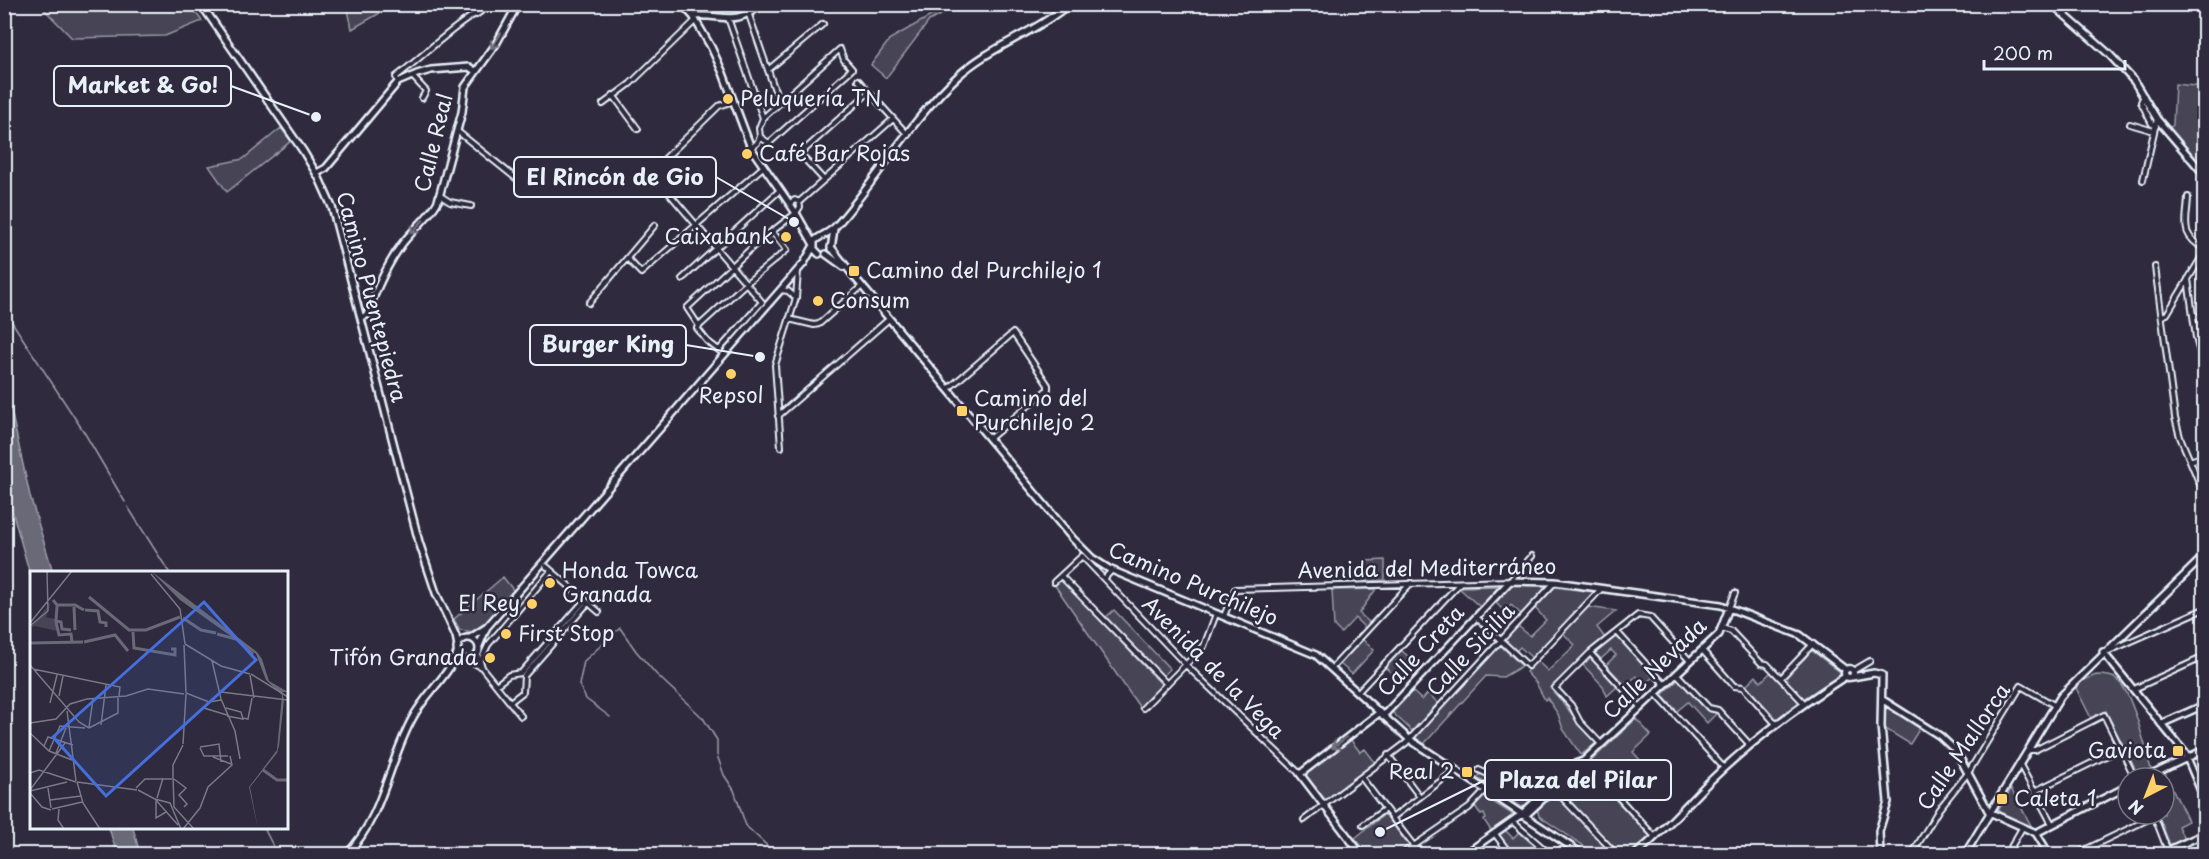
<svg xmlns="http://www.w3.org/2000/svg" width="2209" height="859" font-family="'Playpen Sans',sans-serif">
<rect width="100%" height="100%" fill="#2f2a3d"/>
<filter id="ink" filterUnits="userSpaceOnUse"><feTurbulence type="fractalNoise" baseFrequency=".0167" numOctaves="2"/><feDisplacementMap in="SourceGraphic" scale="12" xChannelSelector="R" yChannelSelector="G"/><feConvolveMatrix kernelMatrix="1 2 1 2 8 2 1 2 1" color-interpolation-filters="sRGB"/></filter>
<g filter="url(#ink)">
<path fill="#464455" stroke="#979aa6" stroke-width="1.5" d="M40 5H190L202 21 165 36 72 38Z
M347 5V4L394 5 352 29Z
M950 5 953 8 929 21 886 78 871 65 890 39Z
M2175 84 2204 87V169L2169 128 2173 125Z
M281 128 291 141 227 192 209 166 243 159Z
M1385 560V580L1364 581V561Z
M503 577 514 591 481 629 474 632 460 630 454 619Z
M1060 578 1162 685 1140 708 1054 584Z
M1537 584 1548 586 1521 614 1511 605 1505 612 1495 602 1511 585Z
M1500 586 1480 607 1459 588 1461 587Z
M1555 587 1594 592 1532 658 1520 647 1516 651 1504 641 1518 626 1530 636 1546 620 1535 608Z
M1376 589 1359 613 1370 623 1365 628 1355 618 1341 633 1334 626 1332 590Z
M1587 607 1616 611 1597 627 1605 638 1550 688C1567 706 1580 726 1596 743L1581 755 1563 729 1558 714 1547 698 1545 700 1536 683 1526 672 1537 661 1548 671 1575 645 1563 633Z
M1114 610 1170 669 1163 676 1106 617Z
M1617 635 1654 676 1644 685 1636 676 1626 686 1606 665 1616 655 1611 650 1601 659 1595 653Z
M1362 639 1374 650 1352 674 1340 664Z
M1500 645 1522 666 1503 677 1486 676 1424 744 1413 736Z
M1401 650 1411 659 1395 677 1385 667Z
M1811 650 1840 672V676L1804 699 1784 678 1805 658Z
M1591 657 1618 686 1607 696 1603 686 1583 665Z
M1771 672 1799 702 1777 719 1746 686 1756 676 1761 682Z
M2096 675C2103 675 2109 675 2115 678 2131 687 2147 751 2151 770L2137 773 2106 711 2091 718 2075 686 2080 682Z
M1679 679 1709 711 1717 713 1707 723 1688 702 1677 711 1662 695Z
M1412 691 1422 700 1428 693 1438 703 1412 731 1392 712Z
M1885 706 1920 728 1910 744 1884 728Z
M1636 719 1651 735 1633 752 1642 762 1635 770 1643 779 1623 797 1590 762Z
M1350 739 1360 752 1365 749 1375 762 1325 801 1304 775Z
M1583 765 1651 837 1628 854H1620L1558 788Z
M1482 773 1535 798 1523 808 1477 778Z
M2165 773 2188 821 2178 826 2184 839 2170 845 2158 814H2164V778H2154Z
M2011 789 2033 829 2000 814 1998 811Z
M1554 793 1612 854H1596L1539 816 1537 808Z
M1484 796 1515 816 1492 832 1484 820 1486 819 1484 814 1481 815 1475 806Z
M1385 814 1409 846 1397 854H1368L1355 838Z
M1505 830 1513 838 1519 832 1540 851 1537 854 1525 853 1513 854 1498 835Z"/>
<path fill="#696978" stroke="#9c9fab" stroke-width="1.5" d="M4 379 30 496 53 572H32L31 578 5 485Z
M109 828H133L140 854H117Z"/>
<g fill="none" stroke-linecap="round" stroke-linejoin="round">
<path stroke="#9c9fab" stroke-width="1.5" d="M4 305 8 316 84 432 125 502
M128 507 169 572
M610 717 586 699 579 685 584 661 620 628 636 651 656 674 703 718 717 740V755L724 775 734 790 746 826 776 854
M264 828 277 854"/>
<g stroke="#e8f1f8" stroke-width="8">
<path id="minor" d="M473 4 470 7 475 14
M749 15 779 102
M728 18 763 118
M840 49 844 60 852 69 769 143 760 137 759 128 763 118Z
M768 70 823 24
M412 76 426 91 422 98
M858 80 908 135
M398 82 396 77C423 56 446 32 475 14L476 15 491 4
M613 95 638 129
M2144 96 2141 102 2152 124 2156 126
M603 104 630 84 696 20
M2130 124 2154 131
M457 131 518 180
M751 148 757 143 760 137
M824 180 800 154 868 93
M2143 180 2157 119
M439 195 450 202 471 206
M2188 197C2187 224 2179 233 2204 249
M790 203 795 200 799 202 893 119
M627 258 641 273 763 167
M2155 267 2175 418 2180 437 2204 494
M682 279 780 190
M2188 279 2196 338 2204 368
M780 290 788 291 796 298
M589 303 655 225
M2193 314 2204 321
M2162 316 2167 314 2204 253
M789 319 814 325 819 324 862 286
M699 326 687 308 757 243 796 213 800 207 799 202
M2197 338 2204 326
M719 350 762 302 651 172 719 106 733 101
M720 351 707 341 697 328 744 285 787 250 772 231
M948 389 1013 333 1048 385V389L989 439
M778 416 889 319
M781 447 775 365 796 298 798 271
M2190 461 2204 456
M1082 556 1186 665 1300 774
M546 566 599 612
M1061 576 1167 684
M1104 579 1112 570
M1054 582 1082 556
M1729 608 1735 593
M1224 616 1235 589 1510 581 1532 556
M1476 617 1528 666 1601 589
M1722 628 1731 631 1761 663 1767 664 1804 703
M1617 632 1665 685
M1702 650 1734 686 1743 687 1776 724
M2109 651 2204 609
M1590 653 1641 708
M477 655 483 669 521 716
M469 660 481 667
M480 662 488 645 551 571
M1332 668 1411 583
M1853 671 1870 661
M1677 674 1709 708 1718 710 1750 745
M1781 678 1813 644
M496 685 509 675 521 673 585 600
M2134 689 2204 657
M1358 692 1460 583
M1656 694 1724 768
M510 702 523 692 524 676 588 603
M1143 708 1204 646 1216 614
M1601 744 1580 722 1571 705 1555 688 1590 653 1638 615 1650 617 1690 661
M2028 750H2035L2104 715 2135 778
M1388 755 1420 797
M1584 760 1655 837
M2019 763 2052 824
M1479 770 1536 797 1538 801
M1361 777 1420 854
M1554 789 1616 854
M2035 791 2120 749
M2154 815 2168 851
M1392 818 1454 771
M1304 820 1406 743 1554 583
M1513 822 1550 854
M1363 825 1385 809
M1495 834 1510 854
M1402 854 1469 808 1485 791
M1912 854 1939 809 1968 773 2021 686 2054 705
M2007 854 2022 828
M2076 854 2155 816"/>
</g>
<g stroke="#e8f1f8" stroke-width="10">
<path id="tertiary" d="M201 4 303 151 319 178 332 207 419 542 436 593 456 636 458 646
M682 4 693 16 711 47 723 73 751 148 796 213 813 243
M2052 4 2109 54 2134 81 2157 119 2204 174
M693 16C727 14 732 27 763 4
M317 173 326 168 398 82 417 74 431 70 469 67 475 71
M831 247 852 274 1073 539 1092 558 1109 569 1316 655 1409 739 1582 854
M831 249 834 229
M819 254 814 249V241C821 235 830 233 836 226 878 179 911 119 958 76 991 46 1035 33 1069 4
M826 254 844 267
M362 317 367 315C376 289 386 266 402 244 413 229 429 218 438 201L462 112 465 87 496 44 518 4
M470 638 487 627 804 263 813 247
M457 649a11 11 0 1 1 22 0a11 11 0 1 1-22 0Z
M479 646 486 629
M2103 652 2185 753 2204 798
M1844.5 673a4.5 4.5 0 1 1 9 0a4.5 4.5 0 1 1-9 0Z
M1852 677 1874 673 1882 675 1881 726 1888 802 1879 831 1880 854
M1883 700 1940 736 1956 751 1989 812 2036 833 2049 854
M1383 716 1510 581 1555 582 1721 605 1800 635 1846 670
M2161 724 2204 705
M2145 778 2204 750
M1522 814 1528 813 1719 634 1729 608
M2036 833 2128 786
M347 854C383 817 388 763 412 719 425 694 448 677 458 651
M1361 854 1300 774 1379 713
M1465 854 1522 814 1575 764 1583 761
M1636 854C1662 833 1684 807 1708 783 1750 742 1796 708 1846 676
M1965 854 2061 696 2204 556
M2160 854 2204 834"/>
</g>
<use href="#minor" stroke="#2f2a3d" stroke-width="4"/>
<use href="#tertiary" stroke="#2f2a3d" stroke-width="5"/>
</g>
<defs><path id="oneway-shaft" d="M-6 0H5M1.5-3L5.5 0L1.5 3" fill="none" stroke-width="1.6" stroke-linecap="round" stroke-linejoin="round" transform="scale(1.5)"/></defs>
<g stroke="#70707e">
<use href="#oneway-shaft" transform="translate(496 41) rotate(122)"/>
<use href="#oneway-shaft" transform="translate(417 227) rotate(132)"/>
<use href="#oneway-shaft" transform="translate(1339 743) rotate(143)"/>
</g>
</g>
<g fill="#ffd166" stroke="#2f2a3d" stroke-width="2">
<circle cx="728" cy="99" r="6"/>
<circle cx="747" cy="154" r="6"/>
<circle cx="786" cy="237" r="6"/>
<rect x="848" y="265" width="12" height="12" rx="3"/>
<circle cx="818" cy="301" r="6"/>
<circle cx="731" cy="374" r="6"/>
<rect x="956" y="405" width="12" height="12" rx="3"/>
<circle cx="550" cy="583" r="6"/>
<circle cx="532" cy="604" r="6"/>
<circle cx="506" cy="634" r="6"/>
<circle cx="490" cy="658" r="6"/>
<rect x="2172" y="745" width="12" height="12" rx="3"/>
<rect x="1461" y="766" width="12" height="12" rx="3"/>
<rect x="1996" y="793" width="12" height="12" rx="3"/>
</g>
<g text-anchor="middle" stroke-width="5" stroke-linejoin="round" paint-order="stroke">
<g font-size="21" fill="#e8f1f8" stroke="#2f2a3d" text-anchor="start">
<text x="740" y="106">Peluquería TN</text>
<text x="759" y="161">Café Bar Rojas</text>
<text x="774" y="244" text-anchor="end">Caixabank</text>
<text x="866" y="278">Camino del Purchilejo 1</text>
<text x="830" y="308">Consum</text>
<text x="731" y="403" text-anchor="middle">Repsol</text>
<text x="974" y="406">Camino del<tspan x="974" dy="24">Purchilejo 2</tspan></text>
<text x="562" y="578">Honda Towca<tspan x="562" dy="24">Granada</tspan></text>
<text x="520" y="611" text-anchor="end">El Rey</text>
<text x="518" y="641">First Stop</text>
<text x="478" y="665" text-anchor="end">Tifón Granada</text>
<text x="2166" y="758" text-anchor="end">Gaviota</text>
<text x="1455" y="779" text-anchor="end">Real 2</text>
<text x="2014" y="806">Caleta 1</text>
</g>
<g font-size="21" fill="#e8f1f8" stroke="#2f2a3d">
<text transform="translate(434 143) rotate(-76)" y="7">Calle Real</text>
<text transform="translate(371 297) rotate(75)" y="7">Camino Puentepiedra</text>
<text transform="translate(1427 569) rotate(-1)" y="7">Avenida del Mediterráneo</text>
<text transform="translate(1193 584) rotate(23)" y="7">Camino Purchilejo</text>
<text transform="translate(1471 650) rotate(-47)" y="7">Calle Sicilia</text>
<text transform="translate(1421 651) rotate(-47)" y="7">Calle Creta</text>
<text transform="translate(1213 668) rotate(45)" y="7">Avenida de la Vega</text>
<text transform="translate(1655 669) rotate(-44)" y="7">Calle Nevada</text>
<text transform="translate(1964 747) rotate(-56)" y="7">Calle Mallorca</text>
</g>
</g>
<g transform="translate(30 571)">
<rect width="258" height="258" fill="#2f2a3d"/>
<path d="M21 31 16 46 25 48 27 60 5 55 0 57Z" fill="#464455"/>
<path d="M121 0 227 81 232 88 239 110 258 121H252L254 129 249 175 247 182 220 216 228 258 219 216 247 179 252 124 236 109 226 83 150 29Z" fill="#696978"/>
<path fill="none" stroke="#696978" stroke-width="3" d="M59 26 99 59H116L150 46M23 29 27 34H45L54 39M27 35 26 50 31 51 32 58 41 59M44 36 45 59M55 39 68 40 70 51 76 52V56M153 47 171 59 186 62M26 51 29 64 41 63 42 71M103 61 104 77 145 84V78H141M187 63 206 68 223 83M54 71 85 64 98 80M0 72 53 71M233 199 247 209H258"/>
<path fill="none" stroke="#797a88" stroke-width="1.5" d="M121 3 150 38 155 73M0 52 42 0M1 54 18 40 17 0M155 73 191 95 220 103M154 74 156 122M182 90 191 128 205 160 210 188M0 94 49 151 59 157M3 98 90 116 89 125M221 103 258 126M220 104 224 127M191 121 258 129M156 122 179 131 191 129M29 125 33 105M178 131 174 137 197 144M20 132 27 104M196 137 211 141 213 148 197 145M37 140 46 210M213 147 218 148 222 127M0 152 26 148 40 133 57 128 96 125 118 118 154 123M71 154 76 114M59 156 63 128M59 157 88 142V125M0 162 19 180 42 189M153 173 156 123M14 175 18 166 43 174M170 176 189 173 191 191M170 177 174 185H198M19 180 30 155 55 157M26 182 36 157M183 186 201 193M0 202 9 199 46 211M143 206 144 236 164 258M143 206V194L153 174M144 208 156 217 149 224 157 233 154 236M47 211 107 219M47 211 53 232 70 258M18 217 21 237M106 217 115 208H142M0 219 35 172M108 219 125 228 148 254M0 220 37 211M0 222 12 236 21 239M127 227 133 207M125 228 140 232 151 258M20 229 51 225M126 230V247L136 241M22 238 52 231M29 238 28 249 34 258M153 258 170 237 178 216 202 194 200 185"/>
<path fill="#466fde" fill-opacity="0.15" stroke="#466fde" stroke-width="3" d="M174 31 226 89 76 225 23 166Z"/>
<rect width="258" height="258" fill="none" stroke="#e8f1f8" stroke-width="3"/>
</g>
<path fill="none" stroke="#e8f1f8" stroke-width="2" d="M316 117L231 86M794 222L716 177M760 357L686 345M1380 832L1485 780"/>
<g fill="#e8f1f8" stroke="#2f2a3d" stroke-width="2">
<circle cx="316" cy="117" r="6"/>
<circle cx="794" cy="222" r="6"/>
<circle cx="760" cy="357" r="6"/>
<circle cx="1380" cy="832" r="6"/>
</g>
<g fill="#2f2a3d" stroke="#e8f1f8" stroke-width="2">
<rect x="54" y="66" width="177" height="40" rx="6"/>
<rect x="514" y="157" width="202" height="40" rx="6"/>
<rect x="530" y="325" width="156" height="40" rx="6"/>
<rect x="1485" y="760" width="186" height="40" rx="6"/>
</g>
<g font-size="22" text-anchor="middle" font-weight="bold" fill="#e8f1f8">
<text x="143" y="93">Market &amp; Go!</text>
<text x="615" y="185">El Rincón de Gio</text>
<text x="608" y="352">Burger King</text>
<text x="1578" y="788">Plaza del Pilar</text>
</g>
<rect width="2209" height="859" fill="none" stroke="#2f2a3d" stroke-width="24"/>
<rect x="12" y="12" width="2185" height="835" fill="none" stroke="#e8f1f8" stroke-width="2" filter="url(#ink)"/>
<g transform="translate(2146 796) rotate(222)"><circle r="28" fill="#2f2a3d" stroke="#797a88" stroke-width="1.5"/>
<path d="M0-4.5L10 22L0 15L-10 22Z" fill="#ffd166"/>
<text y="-9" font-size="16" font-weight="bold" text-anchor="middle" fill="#e8f1f8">N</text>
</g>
<path d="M1984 60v9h141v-9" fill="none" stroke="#e8f1f8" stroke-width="3"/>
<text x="1993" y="60" font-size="18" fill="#e8f1f8" stroke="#2f2a3d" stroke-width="4.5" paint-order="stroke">200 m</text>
</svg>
